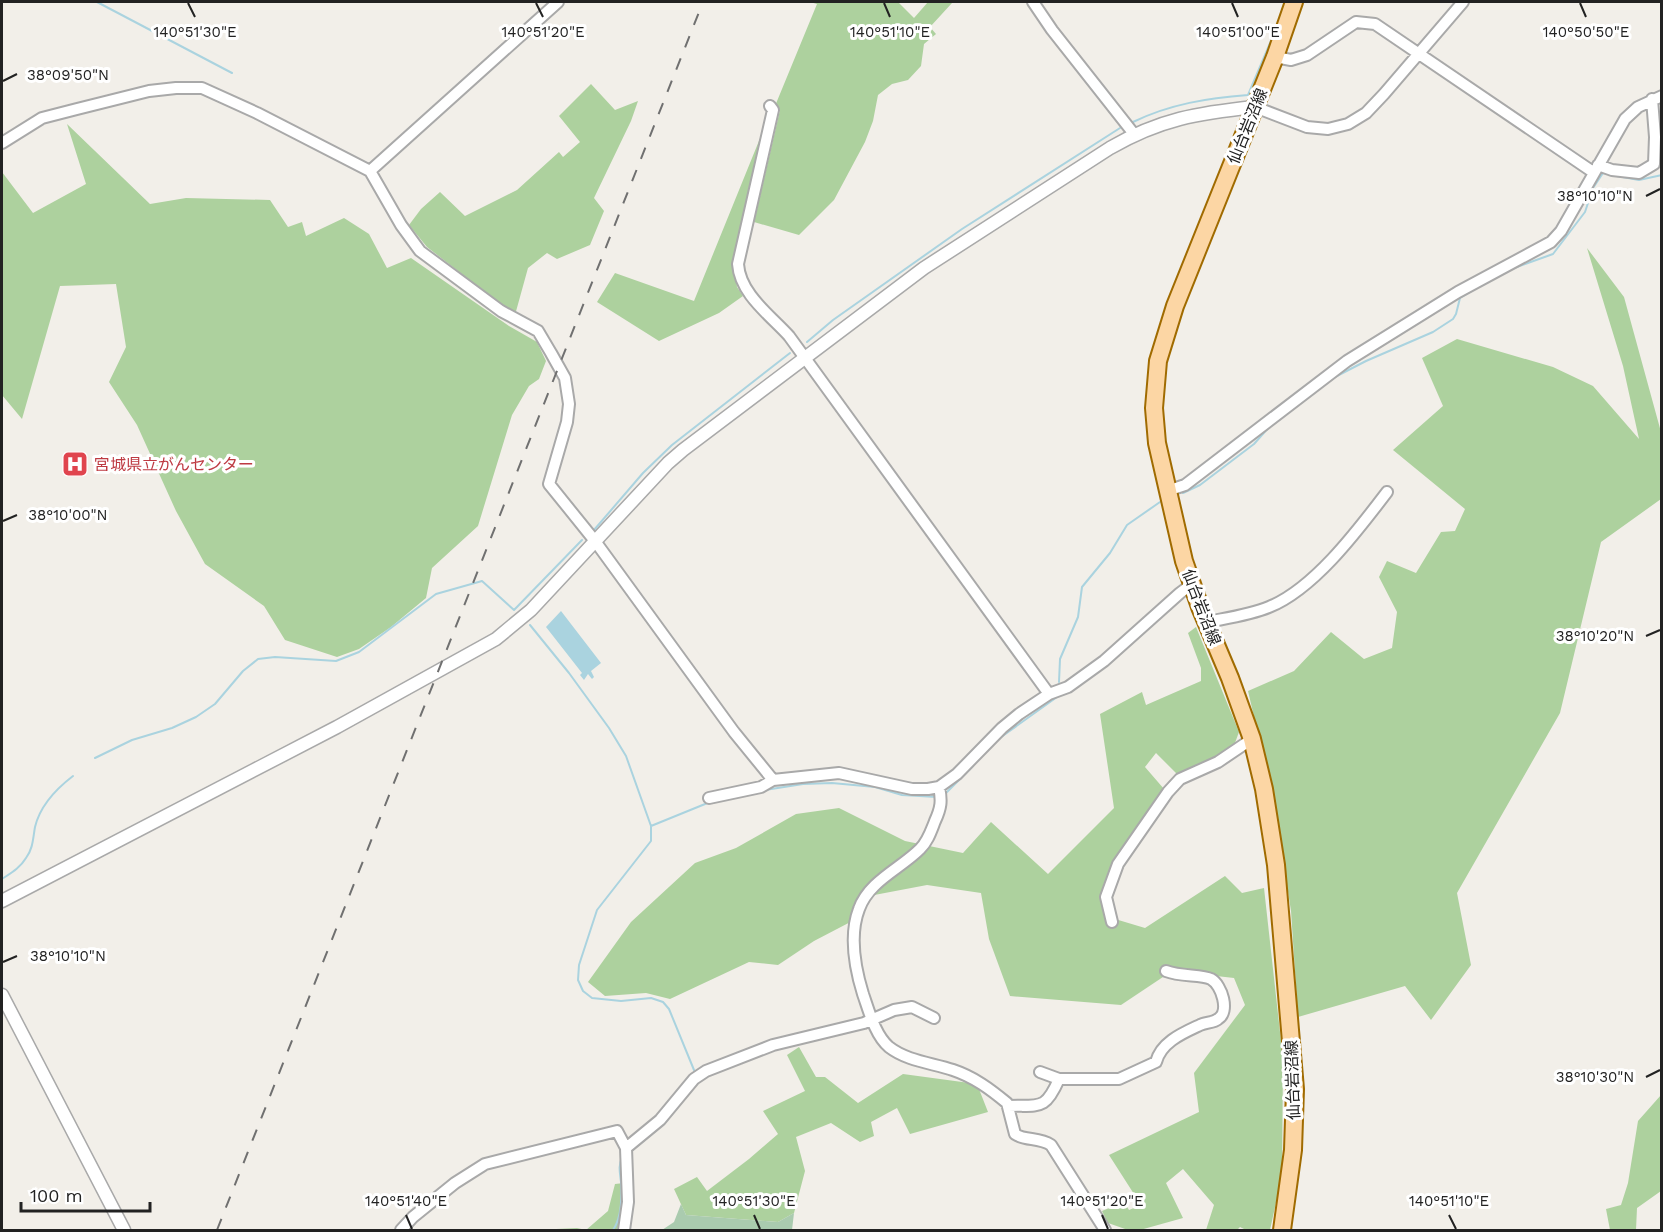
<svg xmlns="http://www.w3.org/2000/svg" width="1663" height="1232" font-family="'Work Sans','Noto Sans JP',sans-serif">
<rect width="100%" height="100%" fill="#f2efe9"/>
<path fill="#add19e" d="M810 2H898L914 18 928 2 952 3 930 27 936 34 924 44 921 66 908 80 892 84 878 95 873 121 865 142 834 200 799 235 754 222 780 110 775 106 817 4Z
M591 84 615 110 638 101 631 121 594 198 604 211 590 245 557 259 547 253 528 268 515 315 427 247 409 225 421 209 440 192 465 216 517 190 559 152 563 157 580 142 559 116Z
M767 121 734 258 737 287 743 296 719 313 659 341 597 302 615 273 694 301Z
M67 124 150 204 186 198 270 200 288 227 302 222 306 236 344 218 369 234 387 268 411 258 509 326 537 342 546 361 539 379 529 386 512 415 478 526 432 568 426 598 391 627 359 649 337 657 285 640 264 606 205 564 176 511 137 425 109 382 126 347 116 284 60 286 22 419 2 395V172L33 213 86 184Z
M1587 248 1624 297 1661 432V499L1601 542 1560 713 1457 893 1471 965 1431 1020 1405 986 1298 1017 1291 911 1274 802 1248 691 1294 671 1331 632 1364 659 1392 648 1397 612 1379 577 1387 561 1416 573 1441 532 1455 531 1465 509 1393 450 1443 406 1422 358 1457 339 1553 367 1593 386 1639 439 1623 366Z
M1196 627 1239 732 1232 751 1204 768 1177 774 1156 753 1145 767 1164 789 1117 865 1105 916 1145 928 1225 876 1242 893 1264 888 1283 1059 1282 1175 1270 1230H1246L1240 1227 1237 1230H1206L1214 1205 1183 1169 1166 1183 1183 1218 1140 1230H1128L1108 1223 1102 1211 1124 1202 1129 1210 1141 1205 1109 1155 1199 1112 1194 1073 1245 1005 1234 978 1172 971 1121 1005 1010 996 989 939 981 893 927 885 869 896 860 917 814 941 778 965 749 962 670 999 646 993 605 996 588 982 631 922 695 863 736 848 796 814 839 808 905 841 963 853 991 822 1048 874 1114 808 1100 714 1142 692 1146 705 1201 681V668L1188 633Z
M799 1047 816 1077H825L858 1103 903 1074 977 1084 988 1112 910 1134 897 1108 871 1122 874 1136 860 1142 831 1123 796 1137 805 1171 794 1213 778 1222 686 1215 674 1189 697 1177 707 1191 749 1159 778 1134 763 1111 805 1091 787 1055Z
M1661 1095V1191L1637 1208 1636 1230H1610L1606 1209 1621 1205 1628 1183 1638 1121Z
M624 1183V1207L617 1230H535L577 1228 586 1230 608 1211 615 1184Z"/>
<path fill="#aacbaf" d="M681 1204 686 1215 778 1222 794 1213 792 1230H662L674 1222Z"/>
<path fill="#aad3df" d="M561 611 601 663 591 671 594 677 592 679 588 674 584 680 580 675 582 673 546 627Z"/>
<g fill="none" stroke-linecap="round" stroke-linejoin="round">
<path stroke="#aad3df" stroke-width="2" d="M97 2 232 73
M1133 122C1170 104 1208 98 1248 95L1276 29
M1617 176 1639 180 1662 175
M1514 268 1553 254 1585 212 1593 188 1603 173 1609 174
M807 342 833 320 962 229 1120 128
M1333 378 1366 361 1433 332 1453 319 1456 314 1460 298 1475 289
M1183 493 1200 485 1254 444 1269 427
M594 530 643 473 672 445 790 353
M530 625 569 673 609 728 626 756 651 826V841L597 910 579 965 578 980 583 991 592 998 621 1001 651 998 663 1002 669 1009 694 1070
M1059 682 1060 659 1078 617 1082 587 1110 553 1127 525 1160 502
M997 740 1057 697
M95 758 132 740 172 728 196 717 215 704 243 671 258 659 275 657 336 661 359 652 436 594 482 581 514 610 582 540
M765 790 803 784 832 783 875 787 902 795 937 797
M945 794 973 766
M651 826 710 802
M2 879C11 873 20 868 26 858 33 849 33 838 35 827 40 806 56 789 73 776
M630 1152 665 1123 676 1109
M613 1230C622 1217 622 1197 621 1182 620 1173 618 1166 622 1158"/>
<g stroke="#a9a9a9" stroke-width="14">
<path id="minor" d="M1033 2 1052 30 1134 134
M1275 57 1291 60 1307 55 1356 22 1375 24 1593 172
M770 106 773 110 738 264C740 294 770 315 789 336L1049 694
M1255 107 1307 127 1328 129 1348 124 1366 113 1384 94 1463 2
M2 143 42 118 77 109 149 91 176 88H202L257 113 370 171 401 225 420 251 501 311 538 331 551 353 565 378 569 404 567 422 549 484 595 541 734 732 773 780 839 773 912 789H928L939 787 957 774 1002 728 1019 714 1049 694 1068 687 1104 661 1180 593 1192 584
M1598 165 1612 170 1639 173 1654 164 1655 137 1652 99
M370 171 558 2
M1167 491 1185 485 1347 361 1458 292 1551 242 1561 231 1625 119 1638 107 1662 96
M1207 622C1227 618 1250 615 1269 607 1314 589 1358 530 1387 492
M939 787C942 801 941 808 935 821 931 831 928 841 920 849 900 869 869 881 859 909 849 935 855 968 863 994 869 1011 875 1035 889 1047 907 1061 932 1063 953 1070 974 1077 990 1089 1007 1103L1015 1134C1025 1141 1039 1137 1051 1145L1105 1230
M709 798 761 787 773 780
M1112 922 1106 897 1118 864 1168 792 1180 779 1218 762 1252 739
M1040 1072 1059 1079
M1008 1106C1040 1105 1045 1111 1059 1079H1119L1156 1062C1161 1042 1183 1033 1200 1025 1206 1022 1213 1023 1218 1019 1230 1012 1222 985 1211 979 1201 974 1181 977 1166 971
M626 1148 660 1120 694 1079 706 1071 773 1045 864 1023 894 1010 912 1007 934 1018
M401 1230 413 1217 455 1183 485 1164 617 1131 626 1148 628 1202 624 1230"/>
</g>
<g stroke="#a9a9a9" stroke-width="15">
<path id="tertiary" d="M2 901 337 727 496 639 531 610 668 463 683 450 924 268 1110 148C1160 119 1198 113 1255 107
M2 995 124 1230"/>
</g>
<g stroke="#a06b00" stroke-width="20">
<path id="primary" d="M1282 1230 1293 1150 1295 1089 1276 865 1264 789 1252 739 1230 678 1200 607 1184 561 1157 443 1154 408 1158 361 1175 306 1275 57 1294 2"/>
</g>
<use href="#minor" stroke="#fff" stroke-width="10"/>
<use href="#tertiary" stroke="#fff" stroke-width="12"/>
<use href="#primary" stroke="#fcd6a4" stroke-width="16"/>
<path stroke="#707070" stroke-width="2" stroke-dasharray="12 12" stroke-linecap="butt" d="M217 1230 703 2"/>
</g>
<path fill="none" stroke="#222" stroke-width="2" d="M188 3 195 17M536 3 543 17M884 3 890 17M1232 3 1238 17M1580 3 1586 17M3 81 17 74M1646 196 1660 189M3 521 17 515M1646 636 1660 630M3 962 17 956M1646 1077 1660 1070M406 1215 412 1229M754 1215 760 1229M1102 1215 1108 1229M1449 1215 1456 1229"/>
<defs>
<g id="hospital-square" transform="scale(1.35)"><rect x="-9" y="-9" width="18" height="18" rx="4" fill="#e0444e" stroke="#fff"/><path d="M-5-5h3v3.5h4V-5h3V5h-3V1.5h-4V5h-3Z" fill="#fff"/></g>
</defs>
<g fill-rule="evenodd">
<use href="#hospital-square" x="75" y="464"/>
</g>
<g text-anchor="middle" stroke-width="6" stroke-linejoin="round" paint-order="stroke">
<g font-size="16" fill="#222" stroke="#fff">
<text transform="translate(1247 126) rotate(-68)" y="6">仙台岩沼線</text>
<text transform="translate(1202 607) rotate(69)" y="6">仙台岩沼線</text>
<text transform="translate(1292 1080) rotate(-92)" y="6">仙台岩沼線</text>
</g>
<g font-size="16" fill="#be3a42" stroke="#fff" text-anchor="start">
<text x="94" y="470">宮城県立がんセンター</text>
</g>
</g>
<g font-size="15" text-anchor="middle" fill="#222" stroke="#fff" stroke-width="6" stroke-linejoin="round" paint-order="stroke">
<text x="195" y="37">140°51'30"E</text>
<text x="543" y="37">140°51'20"E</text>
<text x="890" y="37">140°51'10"E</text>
<text x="1238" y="37">140°51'00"E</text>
<text x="1586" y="37">140°50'50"E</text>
<text x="68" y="80">38°09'50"N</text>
<text x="1595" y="201">38°10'10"N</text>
<text x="68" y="520">38°10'00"N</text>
<text x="1595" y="641">38°10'20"N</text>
<text x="68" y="961">38°10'10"N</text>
<text x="1595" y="1082">38°10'30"N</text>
<text x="406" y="1206">140°51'40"E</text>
<text x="754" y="1206">140°51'30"E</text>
<text x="1102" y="1206">140°51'20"E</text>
<text x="1449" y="1206">140°51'10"E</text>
</g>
<rect width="1663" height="1232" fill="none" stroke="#222222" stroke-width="6"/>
<path d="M21 1202v9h129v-9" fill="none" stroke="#222222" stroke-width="3"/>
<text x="30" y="1202" font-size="18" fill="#222222" stroke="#ffffff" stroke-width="4.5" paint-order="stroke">100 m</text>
</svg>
